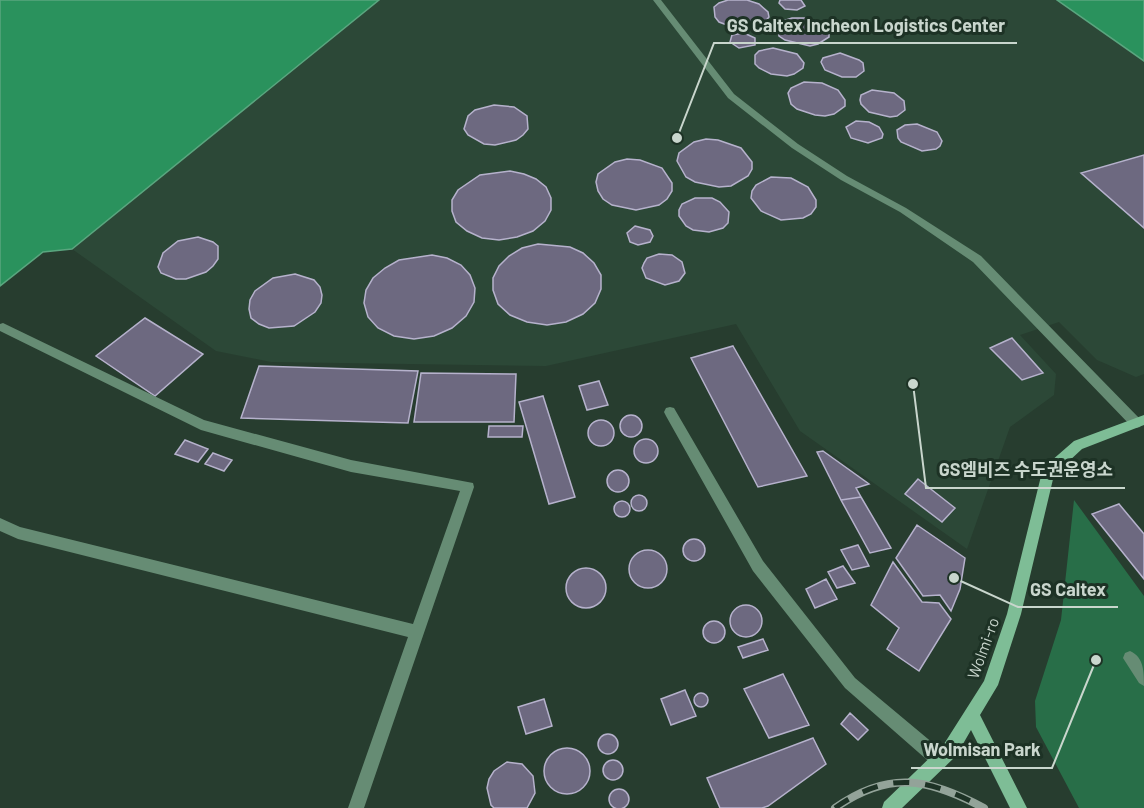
<svg xmlns="http://www.w3.org/2000/svg" width="1144" height="808" font-family="Barlow,'Noto Sans KR',sans-serif">
<rect width="100%" height="100%" fill="#273d2f"/>
<path fill="#2c4837" d="M379 0H1057L1144 61V374L1136 377 1097 360 1059 322 1020 335 1056 374 1054 395 1010 427 967 549 800 431 736 324 546 366 271 362 216 351 72 249Z"/>
<path fill="#286e48" d="M1074 500 1144 596V808H1079L1036 727 1035 701 1061 620Z"/>
<path fill="#2a925d" stroke="#5aa67f" stroke-width="1.5" d="M0 0H379L72 249 43 252 0 286Z
M1057 0H1144V61Z"/>
<path fill="#6d6980" stroke="#b6b2cc" stroke-width="1.5" d="M747 0 759 4 768 12 769 17 762 25 754 28H735L719 22 715 17 714 7 719 3 728 0Z
M801 0 805 6 797 10 785 9 779 3 780 0Z
M792 18H808L822 24 829 33V37L818 44 810 46 785 40 779 36 777 26 780 22Z
M744 33 755 38V45L739 48 730 42 732 35Z
M773 48 797 54 804 63 803 68 794 74 787 76 771 74 759 68 755 64V55L759 51Z
M840 53 859 60 863 63 864 71 856 77H842L825 70 821 62 823 58Z
M804 82 822 83 838 90 845 100V106L834 114 825 116 815 115 797 109 791 104 788 93 791 88Z
M872 90 894 93 904 101 905 110 897 116 890 117 869 112 861 104 860 100 861 95Z
M494 105 514 107 527 116 528 129 523 135 516 140 495 145 484 144 468 135 464 129 468 116 475 110Z
M856 121 869 122 879 127 883 134 882 138 868 143 851 138 846 127Z
M917 124 937 132 942 141 940 146 936 149 922 151 901 142 898 138 897 130 905 125Z
M706 139 718 140 741 148 752 162V169L748 176 731 186 719 187 695 182 686 177 677 161 679 153 694 142Z
M1144 155V228L1081 173Z
M627 159 640 160 662 168 672 183V191L667 199 659 205 636 210 612 205 603 199 598 191 596 182 598 174 615 162Z
M510 171 524 174 536 179 546 187 551 198V210L545 221 533 231 517 237 499 240 482 238 467 231 456 222 452 211V200L458 190 480 175Z
M771 177 791 178 808 187 816 200V207L811 214 803 218 781 220 761 211 751 198 752 191 756 185Z
M695 198H712L720 202 729 212 728 223 723 228 709 232 693 230 686 226 679 216V210L682 204Z
M635 226 650 230 653 236 650 242 638 245 630 242 627 233Z
M198 237 213 242 218 246V259L213 266 206 272 186 279H176L161 273 158 267 163 253 178 241Z
M538 244 570 247 583 253 594 263 601 275V289L595 303 583 314 566 322 547 325 527 322 510 315 498 304 493 290V278L499 266 509 256 522 248Z
M659 254 672 255 682 262 685 273 679 281 665 285 646 278 642 268 644 263 647 258Z
M432 255 447 258 461 265 470 275 475 288 474 302 466 316 452 328 434 336 414 339 394 336 378 328 368 317 364 303 366 290 373 278 385 268 399 260Z
M295 274 314 280 320 287 322 295 321 303 315 312 294 326 269 328 259 324 251 318 249 309 250 300 255 291 273 278Z
M145 318 203 354 155 396 96 356Z
M1012 338 1043 373 1022 380 990 348Z
M733 346 807 476 758 487 691 358Z
M259 366 418 371 408 423 241 418Z
M421 373 516 374 514 422H414Z
M599 381 608 405 587 410 579 386Z
M543 396 575 497 549 504 519 402Z
M620 426a11 11 0 1 1 22 0a11 11 0 1 1-22 0Z
M588 433a13 13 0 1 1 26 0a13 13 0 1 1-26 0Z
M489 426H523L522 437H488Z
M634 451a12 12 0 1 1 24 0a12 12 0 1 1-24 0Z
M185 440 208 449 198 462 175 454Z
M823 451 869 484 856 488 861 497 841 500 817 452Z
M213 453 232 460 224 471 205 464Z
M607 481a11 11 0 1 1 22 0a11 11 0 1 1-22 0Z
M918 479 955 508 942 522 905 494Z
M631 503a8 8 0 1 1 16 0a8 8 0 1 1-16 0Z
M861 497 891 548 870 553 841 500Z
M614 509a8 8 0 1 1 16 0a8 8 0 1 1-16 0Z
M1119 504 1144 534V579L1092 514Z
M917 525 965 558 960 589 951 611 940 595 923 596 896 558Z
M683 550a11 11 0 1 1 22 0a11 11 0 1 1-22 0Z
M858 545 869 566 852 570 841 550Z
M629 569a19 19 0 1 1 38 0a19 19 0 1 1-38 0Z
M893 562 922 602 939 603 951 619 919 671 887 649 899 628 871 605Z
M843 566 855 583 837 588 828 572Z
M566 588a20 20 0 1 1 40 0a20 20 0 1 1-40 0Z
M826 579 837 599 815 608 806 589Z
M730 621a16 16 0 1 1 32 0a16 16 0 1 1-32 0Z
M703 632a11 11 0 1 1 22 0a11 11 0 1 1-22 0Z
M763 639 768 650 743 658 738 647Z
M783 674 809 725 769 738 744 689Z
M685 690 696 716 671 725 661 699Z
M694 700a7 7 0 1 1 14 0a7 7 0 1 1-14 0Z
M544 699 552 726 526 734 518 707Z
M850 713 868 730 858 740 841 724Z
M598 744a10 10 0 1 1 20 0a10 10 0 1 1-20 0Z
M813 738 826 764 768 806 762 808H720L707 778Z
M544 771a23 23 0 1 1 46 0a23 23 0 1 1-46 0Z
M603 770a10 10 0 1 1 20 0a10 10 0 1 1-20 0Z
M507 762 522 764 533 776 535 793 527 808H494L491 805 487 788 489 779 494 771Z
M609 799a10 10 0 1 1 20 0a10 10 0 1 1-20 0Z"/>
<g fill="none" stroke-linecap="round" stroke-linejoin="round">
<path fill="#668c74" fill-rule="evenodd" d="M653 0H661L734 94 798 144 847 176 906 208 981 256 1140 419 1142 423 1140 427 1136 428 1132 427 973 262 900 212 841 180 792 148 728 98Z
M3 323 204 420 351 460 473 483 474 487 364 808H348L408 637 18 539 0 531V518L20 527 413 624 460 491 351 472 201 430 0 331V324Z
M670 407 674 408 763 561 855 678 946 754 948 760 946 766 940 768 934 766 845 688 753 571 666 416 664 412 666 408Z
M1130 651C1144 657 1144 672 1144 686L1139 683 1123 658 1125 653Z"/>
<path fill="#7ebd96" fill-rule="evenodd" d="M1144 415V425L1082 449 1054 475 1021 614 998 685 980 715 1027 808H1010L971 730 956 756 902 808H882L884 802 944 744 984 681 1007 614 1043 468 1074 441Z"/>
<g stroke="#93a399" stroke-width="8">
<path id="rail" d="M835 808C889 770 928 778 984 808"/>
</g>
<use href="#rail" stroke="#1d3225" stroke-width="5" stroke-dasharray="16" stroke-linecap="butt"/>
</g>
<g text-anchor="middle" stroke-width="6" stroke-linejoin="round" paint-order="stroke">
<g font-size="16" fill="#c9d6cd" stroke="#1d3225">
<text transform="translate(983 648) rotate(-70)" y="6">Wolmi-ro</text>
</g>
</g>
<path fill="none" stroke="#c9d6cd" stroke-width="2" d="M677 138L714 43H1017M913 384L926 488H1125M954 578L1018 607H1118M1096 660L1052 768H911"/>
<g fill="#c9d6cd" stroke="#1d3225" stroke-width="2">
<circle cx="677" cy="138" r="6"/>
<circle cx="913" cy="384" r="6"/>
<circle cx="954" cy="578" r="6"/>
<circle cx="1096" cy="660" r="6"/>
</g>
<g font-size="18" text-anchor="middle" font-weight="bold" fill="#c9d6cd" stroke="#1d3225" stroke-width="6" stroke-linejoin="round" paint-order="stroke">
<text x="866" y="32">GS Caltex Incheon Logistics Center</text>
<text x="1026" y="476">GS엠비즈 수도권운영소</text>
<text x="1068" y="596">GS Caltex</text>
<text x="982" y="756">Wolmisan Park</text>
</g>
</svg>
